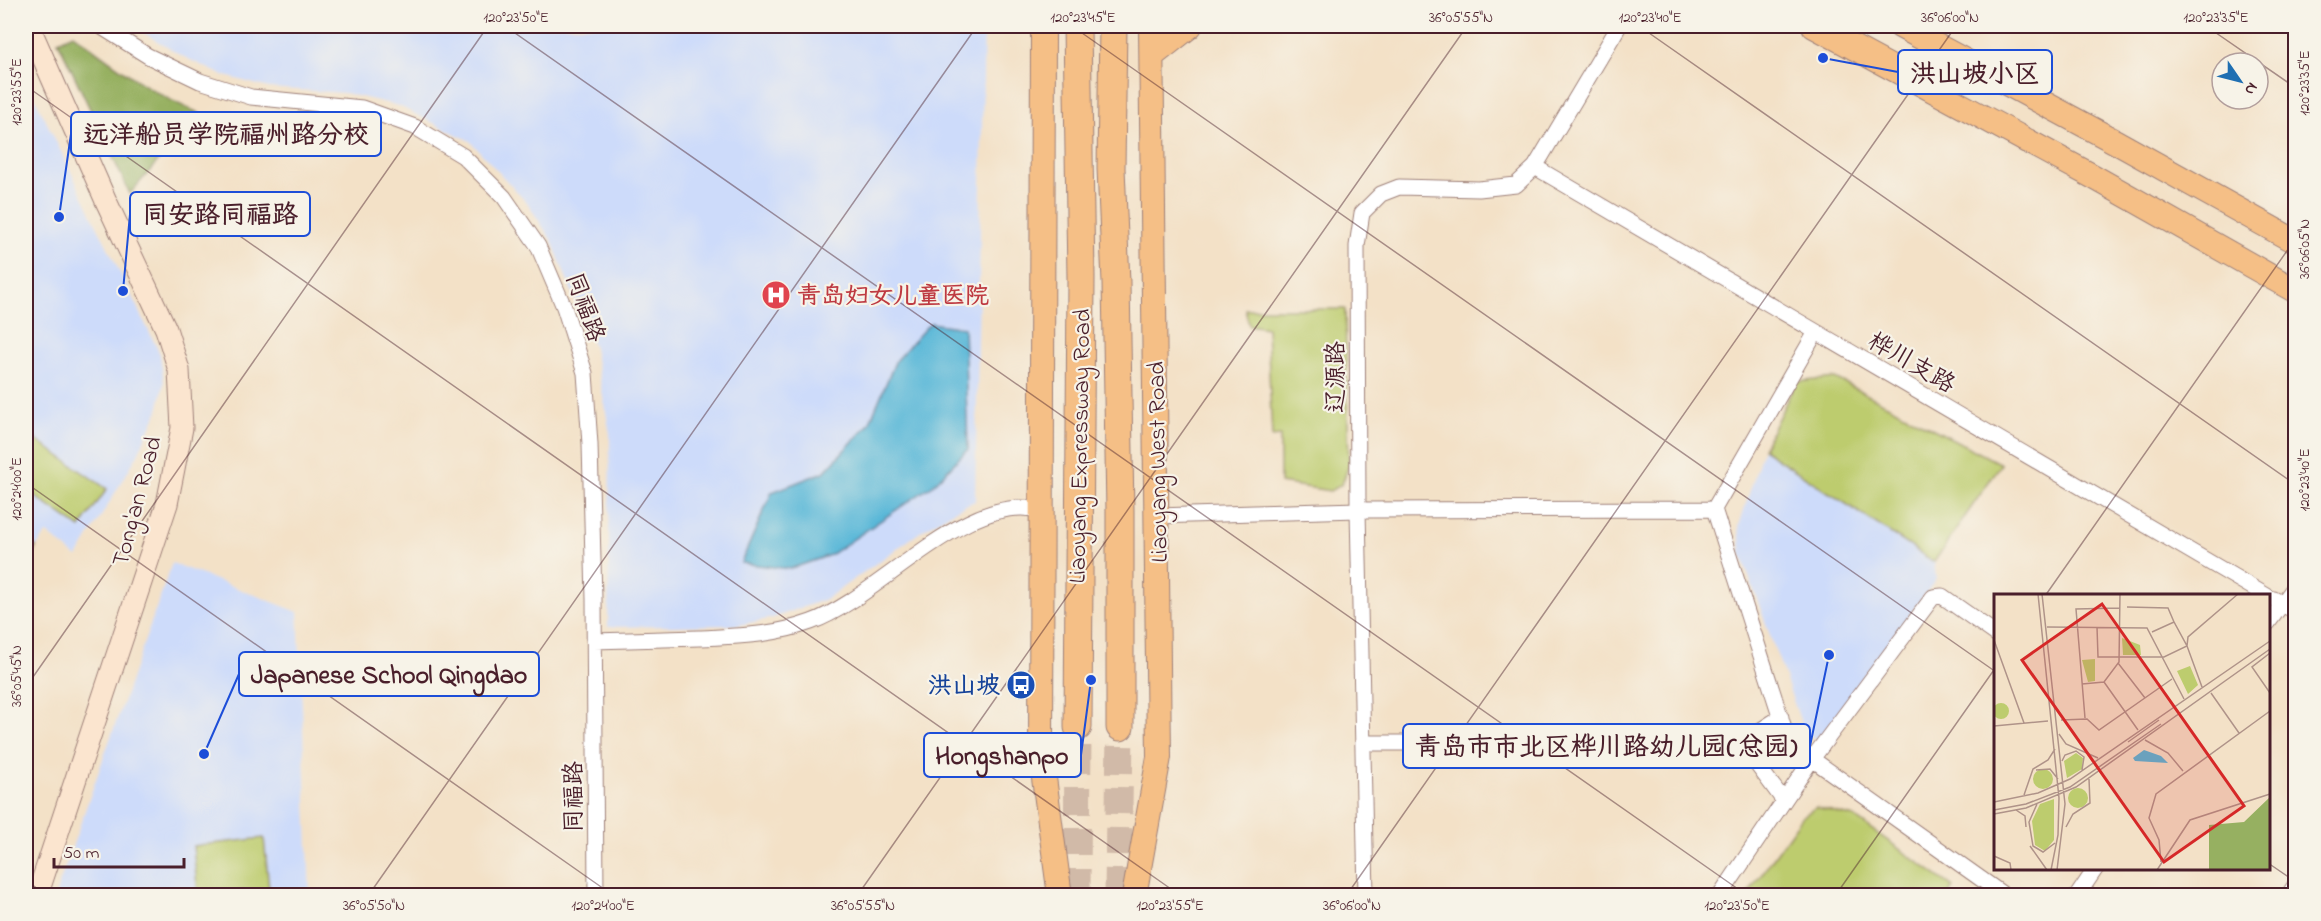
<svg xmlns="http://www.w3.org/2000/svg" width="2321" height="921" font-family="'Indie Flower','LXGW WenKai TC',sans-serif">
<rect width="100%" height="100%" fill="#f7f3e8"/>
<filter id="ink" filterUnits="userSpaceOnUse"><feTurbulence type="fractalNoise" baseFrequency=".0167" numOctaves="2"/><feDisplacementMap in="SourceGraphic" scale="12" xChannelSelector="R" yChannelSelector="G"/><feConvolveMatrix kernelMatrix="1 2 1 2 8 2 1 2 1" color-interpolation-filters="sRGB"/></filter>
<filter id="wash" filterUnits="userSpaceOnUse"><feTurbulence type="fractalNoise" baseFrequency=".008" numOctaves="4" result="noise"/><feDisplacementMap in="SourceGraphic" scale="24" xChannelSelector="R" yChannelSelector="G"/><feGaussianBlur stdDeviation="1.35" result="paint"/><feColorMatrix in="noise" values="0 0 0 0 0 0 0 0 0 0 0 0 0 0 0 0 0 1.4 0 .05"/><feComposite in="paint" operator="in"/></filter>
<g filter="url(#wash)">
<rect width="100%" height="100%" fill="#f3e1c7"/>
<path fill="#cddbfa" d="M133 26H984L975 501 959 508 926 528 826 599 773 618 739 625 608 627 610 434 594 348 552 241 528 204 470 141 399 106 345 93 269 88 222 75 180 55Z
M26 80 160 354 164 383 158 411 137 456 77 557 47 533 36 547 26 539Z
M1763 449 1934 562 1936 579 1819 741 1804 731 1741 554 1739 526Z
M172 563 298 612 310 895 55 896Z"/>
<path fill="#bdcc6e" stroke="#84764c" stroke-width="1.5" d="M1245 309H1345L1349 465 1342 484 1330 491 1280 483V436L1272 437 1267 328 1249 325Z
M1835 378 2001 464 1934 562 1763 449 1796 382Z
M26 433 107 489 80 528 26 490Z
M1816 807 1854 817 1953 887 1948 896 1747 895 1802 817Z
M264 838 269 889 198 895 193 846Z"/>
<path fill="#96b061" stroke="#706846" stroke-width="1.5" d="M73 34C114 64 152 95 199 113L130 194 58 41Z
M26 539 36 547 26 566Z"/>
<path fill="#59b7d8" stroke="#526b82" stroke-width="1.5" d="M930 323 964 328 968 449 933 485 830 555 790 569 741 563 772 492 824 472 869 424 896 360Z"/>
</g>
<g filter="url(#ink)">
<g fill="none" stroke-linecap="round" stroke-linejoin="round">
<path stroke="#d1baa8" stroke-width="27" stroke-dasharray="27 14" stroke-linecap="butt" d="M1077 896 1078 727
M1118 896 1120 727"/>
<g stroke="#9e8079" stroke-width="17">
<path id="street" d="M100 26 148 56 200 81 251 97 362 108 415 127 463 156 504 197 538 246 564 307 585 373 590 444 594 599 596 896
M1535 167 2267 596
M1816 332 1714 509 1785 731 1797 746 1812 759 2005 896
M1157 516 1358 510 1714 509
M2274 599 2296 612
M2268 623 2296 585
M594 641C629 640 664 639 699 638 739 636 772 636 811 622 879 598 969 488 1042 511
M1363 743H1741L1781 717
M1741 743 1784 801
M1366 896 1358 510 1357 246 1362 213 1381 194 1399 187 1479 189 1516 185 1535 167 1619 26
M1720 896 1812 759 1933 597 1942 596 1996 634
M2077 896 2096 868
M2288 896 2296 884"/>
</g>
<g stroke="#9e8079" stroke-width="23">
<path id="secondary" d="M29 26 106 201 166 329 179 370 182 428 167 504 37 896"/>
</g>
<g stroke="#9e8079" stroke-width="26">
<path id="primary" d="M1043 26 1041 756 1060 896
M1814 26 2094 177 2296 291
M1900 26 2116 142 2296 242
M1153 55 1190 26
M1134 896 1159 757 1151 26"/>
</g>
<g stroke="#9e8079" stroke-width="29">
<path id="highway" d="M1077 26 1081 277 1078 727
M1113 26 1111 168 1116 282 1120 511V727"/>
</g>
<use href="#street" stroke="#fff" stroke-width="15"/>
<use href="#secondary" stroke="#fbe5cf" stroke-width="21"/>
<use href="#primary" stroke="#f5bf86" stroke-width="24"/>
<use href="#highway" stroke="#f5bf86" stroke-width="27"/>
</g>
</g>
<path fill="none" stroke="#4a1f2b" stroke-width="1.5" stroke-opacity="0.45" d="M505 26 1748 896M1072 26 1996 672M1639 26 2296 485M2206 26 2296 88M26 86 1181 896M26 483 614 896M2045 596 2296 238M26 687 488 26M2268 863 2296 882M26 880 47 896M368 896 977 26M857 896 1467 26M1346 896 1956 26M1835 896 1996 667"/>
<defs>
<g id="hospital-disc" transform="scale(1.5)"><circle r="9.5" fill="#e0444e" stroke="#f7f3e8"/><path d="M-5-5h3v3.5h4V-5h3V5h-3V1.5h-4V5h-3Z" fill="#fff"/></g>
<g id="bus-disc" transform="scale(1.5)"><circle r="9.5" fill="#1a4fb4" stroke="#f7f3e8"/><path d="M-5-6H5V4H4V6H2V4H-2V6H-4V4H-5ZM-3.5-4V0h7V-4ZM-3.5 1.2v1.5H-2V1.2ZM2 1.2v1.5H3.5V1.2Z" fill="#fff"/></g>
</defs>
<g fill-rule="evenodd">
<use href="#hospital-disc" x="776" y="295"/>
<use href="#bus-disc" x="1021" y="685"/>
</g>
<g text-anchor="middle" stroke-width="4.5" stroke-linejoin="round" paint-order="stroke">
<g font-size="24" font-weight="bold" fill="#be3a42" stroke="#f7f3e8" text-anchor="start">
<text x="797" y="303">青岛妇女儿童医院</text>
</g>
<g font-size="24" fill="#4a1f2b" stroke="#f7f3e8">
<text transform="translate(586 307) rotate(70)" y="8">同福路</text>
<text transform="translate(1912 362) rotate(30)" y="8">桦川支路</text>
<text transform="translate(1335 377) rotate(-90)" y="8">辽源路</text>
<text transform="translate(1079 446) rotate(-89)" y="8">Liaoyang Expressway Road</text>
<text transform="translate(1157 462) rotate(-91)" y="8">Liaoyang West Road</text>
<text transform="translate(136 501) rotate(-75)" y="8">Tong'an Road</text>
<text transform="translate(573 797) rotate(-90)" y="8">同福路</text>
</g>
<g font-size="24" font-weight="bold" fill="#164399" stroke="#f7f3e8" text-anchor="end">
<text x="1000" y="693">洪山坡</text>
</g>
</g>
<g transform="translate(1994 594)">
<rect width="276" height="276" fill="#f3e1c7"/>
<path d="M128 44 146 51 147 61H129ZM101 65V87L94 88 88 66ZM196 72 204 91 194 100 183 77ZM-1 117a8 8 0 1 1 16 0a8 8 0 1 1-16 0ZM82 159 89 164 88 175 73 184 70 167ZM39 185a10 10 0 1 1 20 0a10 10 0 1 1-20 0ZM74 204a10 10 0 1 1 20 0a10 10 0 1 1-20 0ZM60 205V246L51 257 41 251 38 227 46 210Z" fill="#bdcc6e"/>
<path d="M276 203V276H215V231L250 228Z" fill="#96b061"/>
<path d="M150 156 167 162 174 169 141 167 139 164Z" fill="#59b7d8"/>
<path fill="none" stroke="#af9389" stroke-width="1.5" d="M44 0 65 204 64 241 57 276M48 0 71 210 63 276M133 13 174 14 180 28M53 33 153 34 190 105M103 33 104 63H170L193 52 180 28 158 38M0 46 30 129M276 59 258 73 276 99M124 69 151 104M110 88 144 136M88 90 110 88 125 68 126 0M208 93 193 52 194 43 244 0M217 99 245 139M91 124 82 15 126 14M67 126 93 125 105 136 178 85M0 132 54 127M65 140 72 150 104 164M151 146 174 159 189 177M134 148 165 126M68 167 71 161 82 157 90 163 88 176M42 176 56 175 64 185M30 201 39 175 54 166 61 155M0 208 44 199 76 185 276 47M43 210 35 228 39 252 49 258 61 249M0 216 32 210 76 193 167 130M22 216 31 222 32 233M0 220 32 214 82 193 276 55M72 233 79 220 96 209 95 185M36 252 53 276M0 262 16 269 17 276M167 268 165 246 155 224 162 200 276 117M163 276 196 226 276 200"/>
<path fill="#d62828" fill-opacity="0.15" stroke="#d62828" stroke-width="3" d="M108 10 250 212 170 268 28 66Z"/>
<rect width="276" height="276" fill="none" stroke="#4a1f2b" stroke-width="3"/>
</g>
<path fill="none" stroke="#1d4ed8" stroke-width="2" d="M1823 58L1898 72M59 217L71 134M123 291L130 214M204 754L239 674M1829 655L1810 746M1091 680L1081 755"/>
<g fill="#1d4ed8" stroke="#f7f3e8" stroke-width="2">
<circle cx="1823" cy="58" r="6"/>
<circle cx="59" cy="217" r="6"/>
<circle cx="123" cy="291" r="6"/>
<circle cx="204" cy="754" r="6"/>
<circle cx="1829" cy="655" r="6"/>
<circle cx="1091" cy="680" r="6"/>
</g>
<g fill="#f7f3e8" stroke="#1d4ed8" stroke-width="2">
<rect x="1898" y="50" width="154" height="44" rx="6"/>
<rect x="71" y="112" width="310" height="44" rx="6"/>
<rect x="130" y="192" width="180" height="44" rx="6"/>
<rect x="239" y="652" width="300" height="44" rx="6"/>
<rect x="1403" y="724" width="407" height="44" rx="6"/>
<rect x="924" y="733" width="157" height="44" rx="6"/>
</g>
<g font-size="26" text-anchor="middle" font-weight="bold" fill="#4a1f2b">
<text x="1975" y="82">洪山坡小区</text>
<text x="226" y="143">远洋船员学院福州路分校</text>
<text x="220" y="223">同安路同福路</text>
<text x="389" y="683">Japanese School Qingdao</text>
<text x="1606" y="755">青岛市市北区桦川路幼儿园(总园)</text>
<text x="1002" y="764">Hongshanpo</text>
</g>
<rect width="2321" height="921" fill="none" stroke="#f7f3e8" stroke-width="66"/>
<g transform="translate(2240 81) rotate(125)"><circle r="28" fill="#f7f3e8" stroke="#b29e9c" stroke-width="1.5"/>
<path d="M0-4.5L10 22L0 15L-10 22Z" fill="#1f6fb2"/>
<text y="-9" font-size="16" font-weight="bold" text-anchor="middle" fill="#4a1f2b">N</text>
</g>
<path d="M54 858v9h130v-9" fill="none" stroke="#4a1f2b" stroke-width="3"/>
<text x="63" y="858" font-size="18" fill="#4a1f2b" stroke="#f7f3e8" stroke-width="4.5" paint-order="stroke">50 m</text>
<rect x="33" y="33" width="2255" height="855" fill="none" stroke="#4a1f2b" stroke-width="2"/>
<g font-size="15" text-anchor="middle" fill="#4a1f2b">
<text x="516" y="22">120°23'50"E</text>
<text x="1083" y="22">120°23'45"E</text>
<text x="1461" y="22">36°05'55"N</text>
<text x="1650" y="22">120°23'40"E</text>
<text x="1950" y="22">36°06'00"N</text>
<text x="2216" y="22">120°23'35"E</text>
<text transform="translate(2304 83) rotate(-90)" y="5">120°23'35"E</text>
<text transform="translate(16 92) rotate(-90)" y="5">120°23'55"E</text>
<text transform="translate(2304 249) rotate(-90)" y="5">36°06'05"N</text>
<text transform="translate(2304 480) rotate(-90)" y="5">120°23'40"E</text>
<text transform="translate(16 489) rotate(-90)" y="5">120°24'00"E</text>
<text transform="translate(16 676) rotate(-90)" y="5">36°05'45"N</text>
<text x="374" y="910">36°05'50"N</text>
<text x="603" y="910">120°24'00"E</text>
<text x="863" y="910">36°05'55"N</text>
<text x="1170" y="910">120°23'55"E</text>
<text x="1352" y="910">36°06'00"N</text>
<text x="1737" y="910">120°23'50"E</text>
</g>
</svg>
